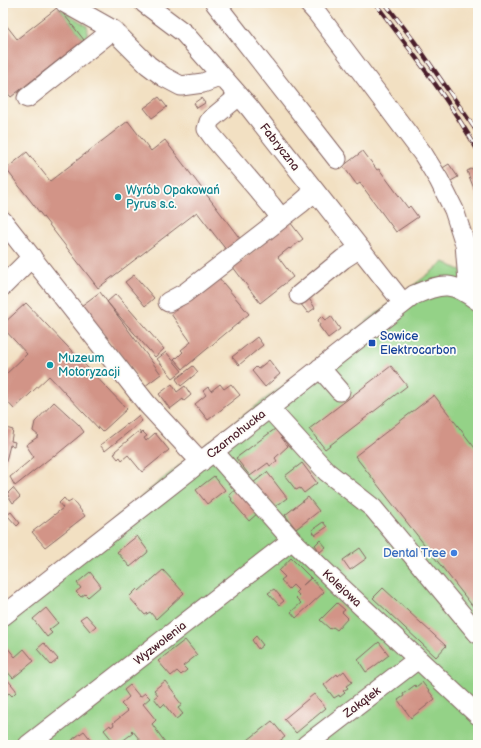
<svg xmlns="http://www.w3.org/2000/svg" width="481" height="748" font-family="'Balsamiq Sans',sans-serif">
<rect width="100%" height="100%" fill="#fdfcf7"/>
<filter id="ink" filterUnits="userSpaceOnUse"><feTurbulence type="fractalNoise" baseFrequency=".025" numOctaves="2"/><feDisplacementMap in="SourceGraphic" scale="8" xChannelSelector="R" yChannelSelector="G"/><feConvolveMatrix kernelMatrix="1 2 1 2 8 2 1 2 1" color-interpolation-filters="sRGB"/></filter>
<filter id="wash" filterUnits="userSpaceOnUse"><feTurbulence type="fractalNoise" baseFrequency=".012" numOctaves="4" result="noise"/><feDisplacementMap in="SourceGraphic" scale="16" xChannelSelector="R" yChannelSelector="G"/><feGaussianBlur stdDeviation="0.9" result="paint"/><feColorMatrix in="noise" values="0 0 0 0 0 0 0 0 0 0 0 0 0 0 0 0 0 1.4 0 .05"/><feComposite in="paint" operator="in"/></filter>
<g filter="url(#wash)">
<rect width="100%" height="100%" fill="#f2e0c2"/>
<path fill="#94d287" stroke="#6f7859" d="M58 7 87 26C89 31 87 35 84 40Z
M444 262 478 279V745H3V609L37 583 187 459Z"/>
<g id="blocks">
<path fill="#d29487" d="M58 7 84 40 11 97 3 88V21L17 39Z
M159 97 167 107 152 118 144 108Z
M201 98 205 103 197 108 194 103Z
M128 121 151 151 165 140 241 240 227 251 197 212 98 288 6 169 27 152 50 181Z
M363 151 377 170 379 169 408 208 410 206 418 217 396 232 360 183 357 185 343 166Z
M449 164 458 177 449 182 441 169Z
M475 167 478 174V199L467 171Z
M290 222 303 239 290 249 289 248 278 257 293 277 260 303 233 267Z
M134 275 154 298 145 306 125 282Z
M219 278 249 314 183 369 174 359 176 357 177 358 183 352 181 350 191 342 171 314Z
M100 292 161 374 145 386 81 306Z
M116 294 164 349 155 357 107 302Z
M308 298 310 300 315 308 308 313 300 303Z
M26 303 127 409 102 432 49 376 14 409 3 397V377L27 354 3 328V324Z
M322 316 326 320 331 316 340 329 328 338 319 326 320 324 318 320Z
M257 337 263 345 239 365 232 357Z
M166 352 182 371 173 378 157 359Z
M269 360 280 374 265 387 252 371 256 367 258 369Z
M193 366 198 372 181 386 176 379Z
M391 366 407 386 325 449 309 429Z
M172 384 177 392 185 386 191 395 184 401 183 399 170 409 159 394Z
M220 384 224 389 231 384 240 395 208 420 195 404 206 395 203 391 208 387 211 391Z
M434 395 478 452V613L355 456Z
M54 402 79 425 84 432 55 456 54 455 15 486 10 477 34 457 26 445 39 436 33 431 35 422Z
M138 416 142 421 105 451 100 445 127 424V425Z
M3 427 13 430 11 441 15 442 14 446 10 445 4 469Z
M275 429 288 446 275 458 277 461 270 466 268 463 250 476 236 458Z
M139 431 141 434 143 432 147 436 144 438 146 441 155 433 169 450 142 472 128 455 122 460 120 457 118 459 114 454 116 453 115 451Z
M302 463 317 483 304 493 300 488 296 490 285 476Z
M267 472 287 498 275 507 269 499 267 501 253 483Z
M214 476 225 490 207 504 196 490Z
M13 488 20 497 13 503 7 494Z
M237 488 259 512 249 521 231 500 232 499 229 495Z
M308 497 319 511 296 529 285 515Z
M64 498 68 503 73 500 85 516 45 547 32 532 63 508 59 503Z
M11 512 20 523 17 526 7 515Z
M323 522 327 527 315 535 312 530Z
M137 536 148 551 147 553 130 567 117 552Z
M320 540 326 547 320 552 315 545Z
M360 548 367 558 350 570 343 560Z
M291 558 311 578 303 585 311 578 324 592 296 618 291 612 301 603 296 598 299 595 296 592 298 590 293 585 289 589 281 580 285 577 279 571Z
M163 570 184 593 156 619 150 612 145 615 129 597 137 589 139 591Z
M90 572 101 586 88 597 85 594 81 597 76 592 81 588 77 583Z
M383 588 446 646 436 657 373 598Z
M274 589 284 601 279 605 268 593Z
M337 603 345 610 342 612 348 618 337 630 333 627 330 629 320 620Z
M46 608 58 623 49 630 52 633 47 637 33 619Z
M86 615 96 626 90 631 80 619Z
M256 636 263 645 258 649 252 640Z
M185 640 197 655 183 666 187 670 181 675 177 671 171 676 158 661Z
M3 642 15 657 24 649 34 661 13 678 3 667Z
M379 642 389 655 372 668 366 672 358 660Z
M44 643 58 659 51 665 37 649Z
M344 671 352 682 346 686 348 688 343 691 345 693 340 697 339 695 334 698 324 685 337 674 338 676Z
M7 679 16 690V692L12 696 9 693 4 697 3 695V690L6 688 3 684V682Z
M165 681 176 695 175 696 182 705 178 708 183 714 176 719 164 704 161 707 154 698 158 695 154 690Z
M422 682 435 699 411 718 398 700 404 696 403 694 415 685 416 687Z
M130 685 140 697 145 693 150 698 143 704 156 720 152 724 167 745H144L132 730 131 731 133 733 117 745H116L104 730 110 725 111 727 114 725 113 723 128 711 121 704 129 697 124 690Z
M314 694 326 708 296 733 284 719Z
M272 721 285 737 278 742 280 744 278 745H252L248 740Z
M84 731 95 745H65L71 741V742L73 740V739Z"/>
</g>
</g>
<g filter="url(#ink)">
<use href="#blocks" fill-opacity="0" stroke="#856360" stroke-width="1"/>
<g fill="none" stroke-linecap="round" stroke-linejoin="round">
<g stroke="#856360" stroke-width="21">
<path id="minor" d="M65 3 113 30 148 65 164 77 181 86 203 83 222 76
M144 3 184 33 249 107 403 303
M215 3 337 159
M308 3 317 13 423 154 439 180 454 210 465 244 469 294
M239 96 211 119 209 122 207 129 212 136 271 205 281 218
M27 98 113 30
M3 221 147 404 201 462
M3 286 32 257
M299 295 343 259 360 248
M168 302 185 293 300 204 315 191
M320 368 340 391
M269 408 327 472 373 508 478 634
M214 452 292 540 343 589 478 715
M3 616 414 295C443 282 453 282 478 301
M28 745 292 540
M306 745 418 659"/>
</g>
<use href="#minor" stroke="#fff" stroke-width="19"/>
<g stroke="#4a1f2b" stroke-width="4.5">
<path id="rail" d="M375 3C411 51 448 98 478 151
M385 3 414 41 478 133"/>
</g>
<use href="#rail" stroke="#fdfcf7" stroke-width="3" stroke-dasharray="9" stroke-linecap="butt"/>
</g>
</g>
<g fill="#0f9aa8" stroke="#fdfcf7" stroke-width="1.5">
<circle cx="118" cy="197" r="4"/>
<circle cx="50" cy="365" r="4"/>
</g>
<rect fill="#1a4fb4" stroke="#fdfcf7" stroke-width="1.5" x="368" y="339" width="8" height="8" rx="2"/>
<circle fill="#3f7fe0" stroke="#fdfcf7" stroke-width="1.5" cx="454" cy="553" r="4"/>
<g text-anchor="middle" stroke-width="3.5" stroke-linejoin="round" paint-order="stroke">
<g font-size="12" fill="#4a1f2b" stroke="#fdfcf7">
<text transform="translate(280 147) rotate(52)" y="4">Fabryczna</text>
<text transform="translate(236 434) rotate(-38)" y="4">Czarnohucka</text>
<text transform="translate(342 588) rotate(43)" y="4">Kolejowa</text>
<text transform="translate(160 643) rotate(-38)" y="4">Wyzwolenia</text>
<text transform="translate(362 702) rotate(-37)" y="4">Zakątek</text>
</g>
<g font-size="12" fill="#0d838f" stroke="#fdfcf7" text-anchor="start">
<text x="126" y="194">Wyrób Opakowań<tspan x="126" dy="14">Pyrus s.c.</tspan></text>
<text x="58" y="362">Muzeum<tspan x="58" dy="14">Motoryzacji</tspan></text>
</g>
<g font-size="12" fill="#164399" stroke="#fdfcf7" text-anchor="start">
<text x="380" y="340">Sowice<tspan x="380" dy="14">Elektrocarbon</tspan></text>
</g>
<g font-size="12" fill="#366cbe" stroke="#fdfcf7" text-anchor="end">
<text x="446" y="557">Dental Tree</text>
</g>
</g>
<rect width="481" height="748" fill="none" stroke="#fdfcf7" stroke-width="16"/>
</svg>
